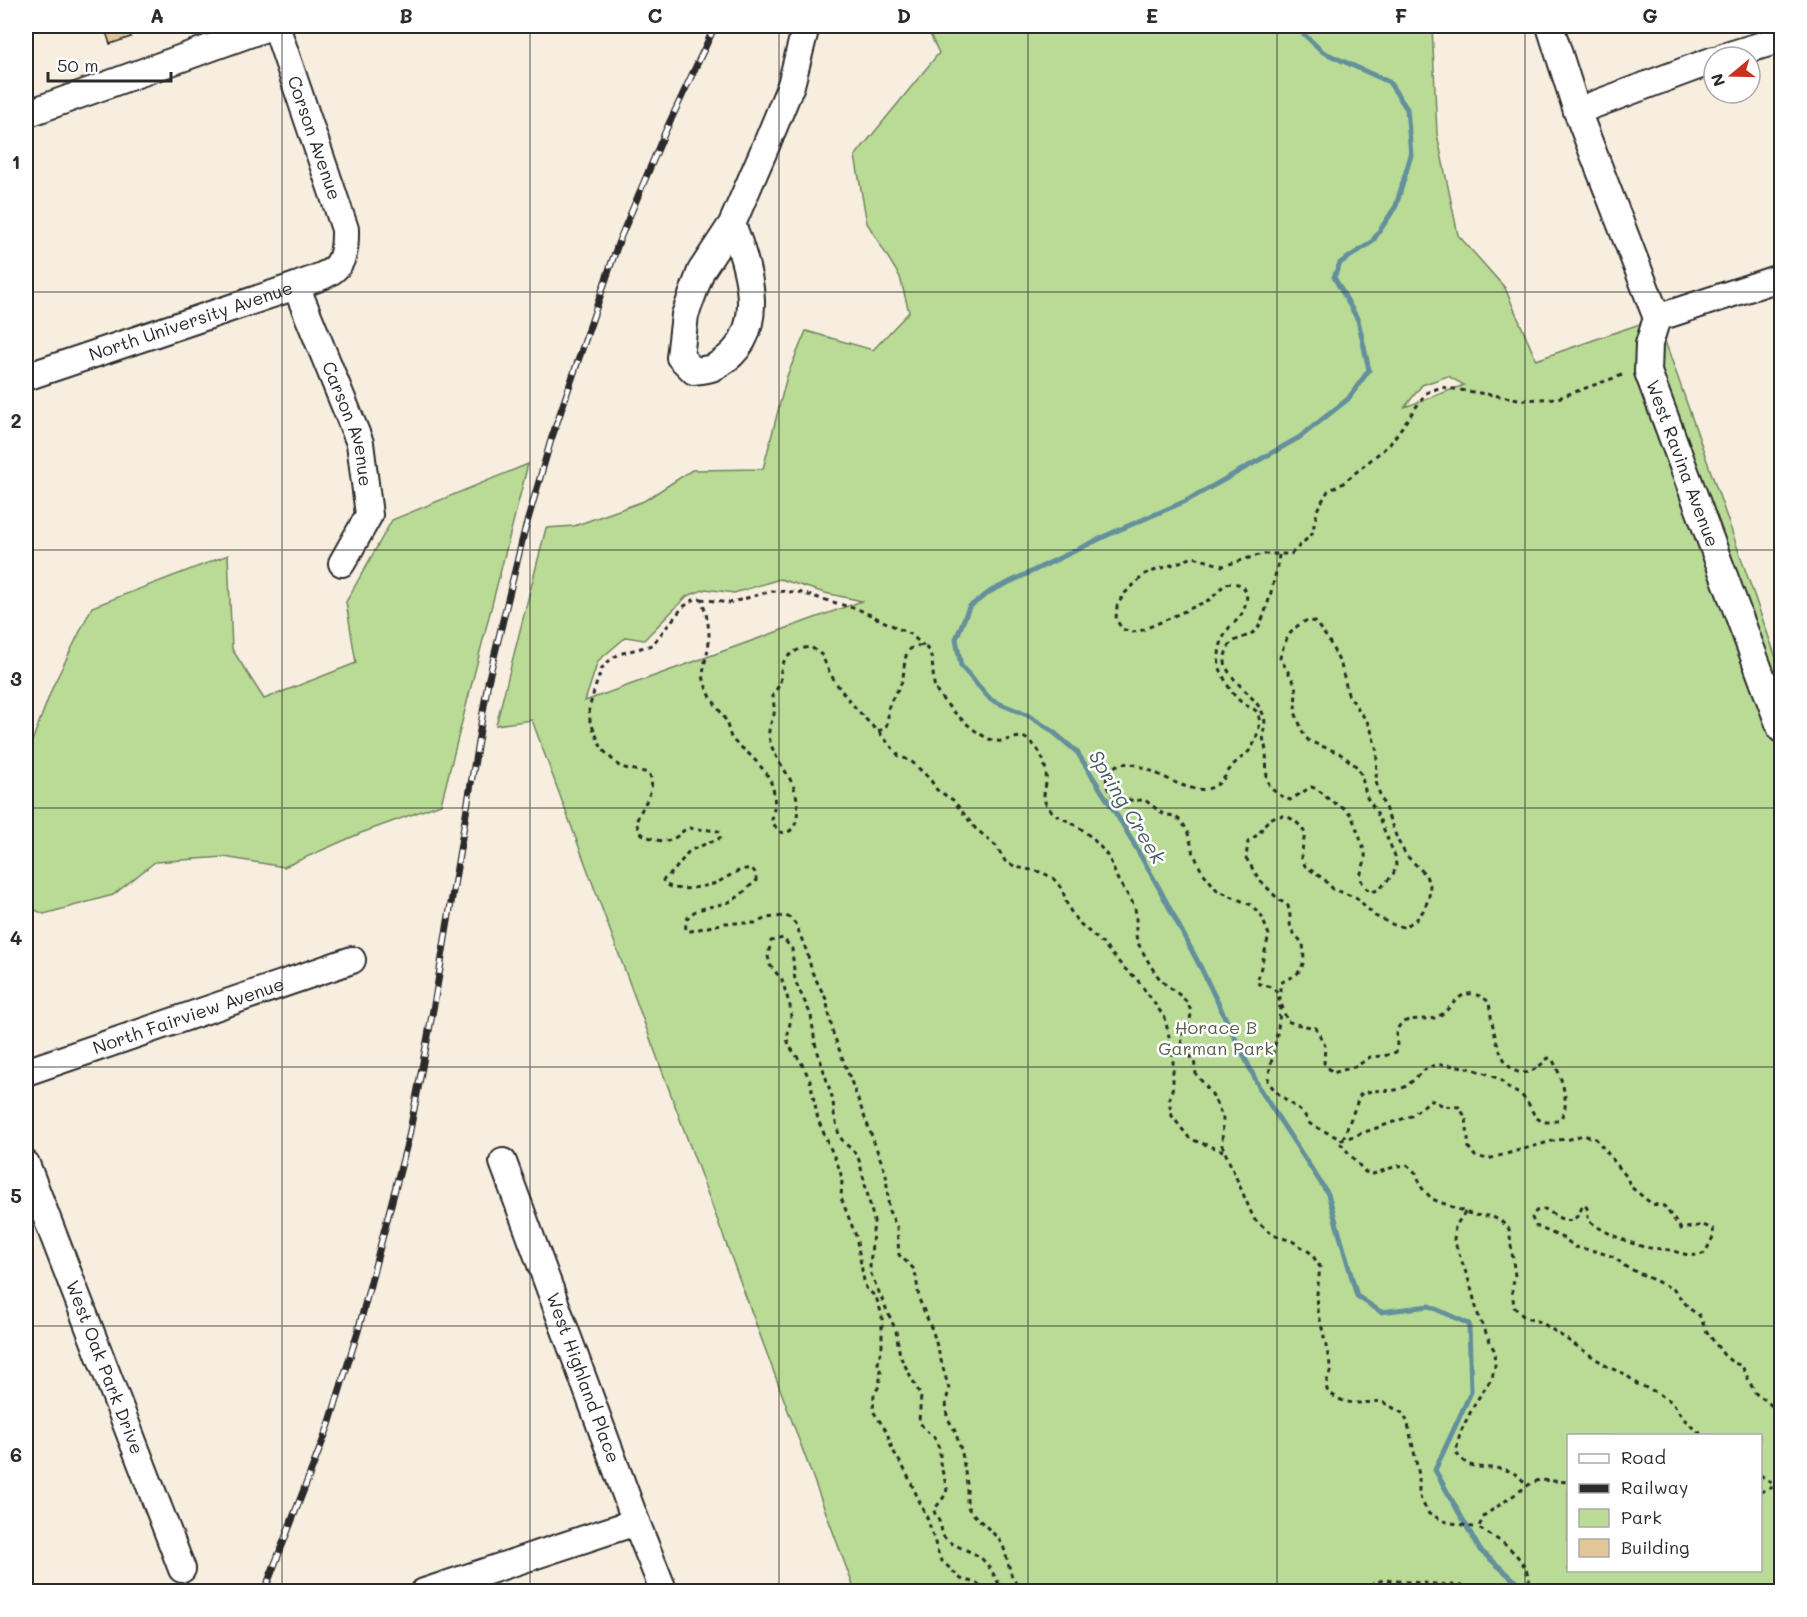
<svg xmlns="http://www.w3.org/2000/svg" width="1807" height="1617" font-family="Mali,sans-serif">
<rect width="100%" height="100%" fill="#f7eee0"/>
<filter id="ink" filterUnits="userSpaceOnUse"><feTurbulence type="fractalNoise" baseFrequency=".0167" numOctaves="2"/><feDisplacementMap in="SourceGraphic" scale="12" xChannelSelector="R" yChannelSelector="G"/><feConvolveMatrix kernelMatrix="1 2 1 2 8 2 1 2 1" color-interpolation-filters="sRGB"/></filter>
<g filter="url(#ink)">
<path fill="#b9db95" stroke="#728360" stroke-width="1.5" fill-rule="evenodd" d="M926 26H1432L1437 134 1458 235 1505 288 1536 360 1657 318 1781 672V1591H855L532 720 496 725 546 528 574 526 644 501 692 470 763 469 787 376 806 331 873 350 909 312 900 277 867 223 855 156 939 53ZM1448 376 1464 385 1405 407 1422 385ZM780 579 825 593 862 601 585 701 598 661 626 637 644 640 687 596 706 589 734 593ZM1568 1436H1760V1570H1568Z
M528 464 441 804 361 833 284 867 224 857 155 862 113 895 44 914 26 906V757L53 686 92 607 228 555 232 649 264 699 356 663 346 602 392 520Z"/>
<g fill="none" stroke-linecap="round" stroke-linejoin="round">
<path stroke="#63909c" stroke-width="5" d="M1295 26 1323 52 1389 82 1407 109 1411 155 1396 206 1372 242 1340 263 1334 277 1358 320 1369 370 1348 399 1300 437 1186 501 1114 532 991 591 969 607 956 639 961 666 991 700 1029 716 1051 730 1077 752 1123 825 1159 888 1201 968 1261 1091 1328 1194 1357 1296 1381 1312 1429 1306 1469 1324 1471 1392 1435 1470 1480 1550 1513 1579 1533 1592"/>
</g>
<path fill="#e3c697" stroke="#2b2b2b" stroke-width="1.5" d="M104 26H134L128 28 131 37 110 44Z"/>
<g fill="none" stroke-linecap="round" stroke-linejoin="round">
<g stroke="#2b2b2b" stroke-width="30">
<g id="minor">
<path id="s1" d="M1550 26 1577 111 1657 318 1649 344 1648 372 1781 729"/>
<path d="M1723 57 1782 39"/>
<path d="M1577 111 1714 60"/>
<path d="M26 114 271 26"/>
<path d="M732 224C750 270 770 336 716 366 710 370 701 370 694 371L680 357 685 315 701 271 732 224 765 148 791 85 806 26"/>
<path id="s2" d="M296 286 360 443 369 515 342 563"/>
<path d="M1657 318 1782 277"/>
<path id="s3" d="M26 377 296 286C332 272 346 273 345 229L276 26"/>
<path id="s4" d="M26 1072 352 960"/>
<path id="s5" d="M503 1162 636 1522 664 1592"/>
<path id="s6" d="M26 1164 182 1569"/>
<path d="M424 1592 636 1522"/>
</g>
</g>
<path stroke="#2b2b2b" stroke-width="3" stroke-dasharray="4.5 4.5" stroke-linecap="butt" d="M1622 375 1558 398 1525 400 1441 387 1426 393 1390 444 1342 484 1328 491 1318 508 1312 534 1291 554H1262L1223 566 1194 557 1145 574 1124 594 1117 606 1116 619 1122 629 1131 632 1140 631 1161 622 1211 599 1225 584C1249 579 1251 598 1241 615 1237 621 1230 626 1226 632 1222 639 1220 646 1219 654 1217 664 1221 671 1225 680 1230 690 1235 698 1244 704 1248 707 1254 708 1256 711 1264 720 1256 742 1250 750 1244 757 1235 761 1230 769 1227 772 1226 777 1222 780 1192 815 1133 739 1109 772 1106 775 1106 781 1107 785 1110 803 1131 800 1145 800L1163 814 1174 816 1181 821 1187 830 1194 854 1201 870 1217 890 1251 905 1261 915 1269 935 1257 983C1264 986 1273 985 1277 993 1286 1012 1270 1060 1268 1081L1275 1091 1304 1114 1310 1124 1342 1140 1411 1116 1431 1100 1444 1106 1459 1107 1466 1118 1469 1148 1475 1156 1488 1159 1556 1140 1570 1139 1583 1135 1596 1139 1626 1176 1631 1187 1652 1204 1664 1206 1681 1229 1703 1225 1713 1229 1714 1235 1705 1253C1691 1258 1685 1254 1673 1251 1663 1248 1653 1249 1644 1247 1624 1241 1605 1233 1588 1220V1210L1585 1205 1582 1207C1573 1230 1561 1219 1545 1209L1536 1211 1532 1218 1536 1226 1565 1239 1575 1247 1595 1251 1614 1257 1626 1267 1673 1289 1690 1309 1699 1315 1707 1332 1723 1354 1732 1362 1742 1366 1755 1393 1767 1401 1782 1417
M1279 555C1278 568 1265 620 1257 629 1245 642 1229 634 1225 657 1222 678 1258 695 1264 717 1266 722 1264 729 1263 735 1263 741 1266 746 1266 753 1268 777 1261 788 1290 800L1311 787C1320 789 1324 796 1331 801 1337 805 1345 807 1350 814 1353 817 1364 849 1365 854 1367 869 1350 877 1372 892L1378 890 1393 875 1396 866 1395 856 1376 811 1367 798 1361 774 1355 765 1339 753 1309 741 1304 735 1295 712 1296 690 1294 682 1280 658C1285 639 1290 628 1308 620L1315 622 1328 639 1341 665 1348 694 1370 726 1377 752 1376 782 1379 792 1398 841 1406 855 1425 874 1430 885 1429 898 1423 911 1416 920 1404 927 1394 925 1375 916 1357 898 1333 889 1325 880 1305 866 1301 857 1305 833C1297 818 1278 808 1265 824 1262 826 1262 830 1260 832 1257 836 1251 839 1248 842L1246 858 1259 879 1278 899 1288 906C1294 927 1283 924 1303 943 1304 956 1306 968 1294 976 1289 979 1284 980 1280 984V1000L1287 1021 1295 1024 1316 1028 1325 1046 1324 1063 1333 1073 1357 1066 1370 1057 1384 1056 1396 1052C1399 1043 1393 1033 1400 1025 1410 1015 1426 1022 1437 1017 1454 1010 1460 979 1489 1002 1493 1034 1505 1103 1548 1058L1552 1059C1561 1073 1579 1124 1547 1122 1531 1121 1533 1105 1523 1097 1519 1093 1516 1092 1511 1090 1507 1088 1505 1083 1501 1081 1488 1071 1444 1060 1430 1067 1418 1072 1412 1085 1400 1089 1386 1093 1375 1087 1360 1095L1341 1144 1365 1172 1373 1174 1397 1166 1407 1165 1416 1173 1422 1188 1432 1199 1473 1215 1491 1216 1501 1221 1509 1229 1515 1276 1512 1289 1514 1307 1525 1318 1541 1322 1608 1367 1625 1374 1637 1384 1656 1392 1672 1402 1683 1418 1696 1431 1707 1436
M701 599 729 603 772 591 798 592 860 610 910 634 924 646
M879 732 899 756 911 761 930 779 937 790 953 800 975 828 996 846 1005 861 1016 867 1041 872 1053 878 1062 889 1068 907 1077 921 1103 944 1124 968 1136 978 1165 1018 1173 1056V1086L1169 1101 1172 1116 1190 1139 1223 1151
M1465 1212 1455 1227 1454 1240 1470 1284 1479 1318 1494 1350 1495 1366 1492 1378 1475 1403 1460 1433 1456 1452C1473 1482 1505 1453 1527 1486
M1760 1475 1778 1486
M1760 1492 1782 1484
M986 1592 977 1583 961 1579 940 1559 928 1520 906 1472 892 1449 887 1432 873 1411 874 1395 879 1386 881 1373 878 1363 882 1348V1315L876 1297 866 1288 864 1281 856 1236 841 1198 842 1180 840 1170 818 1120 810 1080 801 1062 790 1047 787 1039 791 1018 790 1006 782 980 770 965 768 956 771 941 783 938 792 949 795 981 811 1015 815 1043 833 1100 834 1114 839 1135 844 1143 853 1150 859 1160 863 1176 874 1221 870 1266 871 1274 896 1331 900 1356 921 1396 919 1421 925 1430 934 1437 940 1450V1463L947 1488 946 1494 934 1510C935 1516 938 1518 940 1523 942 1528 941 1533 944 1537 953 1548 971 1549 982 1559 991 1568 997 1580 1003 1592
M1022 1592 1012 1577 1003 1545 997 1537 970 1511 967 1505V1484L962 1453 955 1431 947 1417 946 1402 949 1389 933 1332 919 1299 916 1276 913 1268 899 1255 897 1227 889 1211 886 1174 833 1033 826 999 812 972 807 952 796 925 791 918 785 916 767 918 755 923H725L691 931 686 930C682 904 718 909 733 900 742 895 748 887 756 881 758 854 726 879 716 883 703 887 669 895 663 880L673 872 689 851 720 838 721 833 718 831 689 828C683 830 681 833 676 837 664 845 653 839 642 834L636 823C641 806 658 790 649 773L620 767 602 749 590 721 589 709 595 688 602 668 609 661 619 654 652 645 683 607 695 599H701C707 612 711 634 708 649 705 663 700 675 707 689 712 701 720 710 726 721 728 727 729 734 732 739 737 745 744 749 749 754 771 776 779 789 772 820 775 827 779 835 788 832 794 829 796 823 797 817 802 778 774 767 769 736 768 728 772 722 774 714 775 708 773 702 773 696 774 691 778 688 780 684 781 680 780 674 781 670 783 656 797 648 811 647L823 656C829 681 859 712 877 731 881 730 885 729 887 724 889 718 887 711 889 706 892 697 899 690 902 681 906 669 901 649 917 646 937 642 931 678 935 688 941 702 980 740 996 741 1004 742 1014 737 1023 737 1039 745 1048 764 1046 783 1045 791 1042 796 1046 804 1054 817 1064 818 1075 825 1085 830 1102 847 1108 857 1112 863 1114 871 1117 878 1122 888 1132 899 1135 909 1138 922 1133 934 1139 945 1146 957 1154 974 1164 983 1172 990 1182 995 1188 1004 1201 1028 1163 1032 1194 1060L1196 1074 1212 1094 1223 1118 1222 1145 1254 1219 1273 1235 1292 1241 1311 1253 1320 1267 1317 1294 1318 1310 1331 1369 1326 1384 1327 1390C1343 1407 1361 1403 1381 1401L1404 1414 1408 1424 1419 1475V1491L1421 1500 1429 1514 1447 1522 1478 1528
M1364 1592 1374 1583 1383 1580 1463 1586 1470 1592
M1530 1592C1532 1560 1503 1541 1478 1528L1485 1515 1530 1484 1539 1480 1568 1482"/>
<use href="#minor" stroke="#fff" stroke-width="26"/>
<g stroke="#2b2b2b" stroke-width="7">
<path id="rail" d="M264 1592 329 1425 358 1331 409 1136 435 999 488 682 524 533 551 440 619 241 666 130 715 26"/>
</g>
<use href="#rail" stroke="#fff" stroke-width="4.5" stroke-dasharray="14" stroke-linecap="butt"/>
</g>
</g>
<path fill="none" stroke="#2b2b2b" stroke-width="1.5" stroke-opacity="0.55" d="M282 26V1592M530 26V1592M779 26V1592M1028 26V1592M1277 26V1592M1525 26V1592M26 292H1782M26 550H1782M26 808H1782M26 1067H1782M26 1326H1782"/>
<g text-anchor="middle" stroke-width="5" stroke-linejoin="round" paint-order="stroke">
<g font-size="18" fill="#2b2b2b" stroke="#fff">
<text transform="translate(314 138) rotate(71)" y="6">Corson Avenue</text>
<text dy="6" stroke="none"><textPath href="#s3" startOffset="174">North University Avenue</textPath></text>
<text dy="6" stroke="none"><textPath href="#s2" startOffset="148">Carson Avenue</textPath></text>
<text dy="6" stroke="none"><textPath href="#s1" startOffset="464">West Ravina Avenue</textPath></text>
<text dy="6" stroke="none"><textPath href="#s4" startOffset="172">North Fairview Avenue</textPath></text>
<text dy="6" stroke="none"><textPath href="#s6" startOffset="218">West Oak Park Drive</textPath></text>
<text dy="6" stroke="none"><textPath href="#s5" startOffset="230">West Highland Place</textPath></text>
</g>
<g font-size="18" fill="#56604b" stroke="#fff">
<text x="1216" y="1034">Horace B<tspan x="1216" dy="21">Garman Park</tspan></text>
</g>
<g font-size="20" font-style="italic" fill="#475d64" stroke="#fff">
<text transform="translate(1127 807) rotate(59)" y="7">Spring Creek</text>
</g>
</g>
<rect width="1807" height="1617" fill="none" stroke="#fff" stroke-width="66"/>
<rect x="1567" y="1434" width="195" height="138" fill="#ffffff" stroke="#aaaaaa" stroke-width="1.5"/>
<rect x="1579" y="1454" width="30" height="9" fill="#ffffff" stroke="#aaaaaa" stroke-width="1.5"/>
<text x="1621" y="1464" font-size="18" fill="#2b2b2b">Road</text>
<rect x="1579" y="1484" width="30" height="9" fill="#2b2b2b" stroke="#aaaaaa" stroke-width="1.5"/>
<text x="1621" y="1494" font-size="18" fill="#2b2b2b">Railway</text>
<rect x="1579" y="1509" width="30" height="18" fill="#b9db95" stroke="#aaaaaa" stroke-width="1.5"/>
<text x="1621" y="1524" font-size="18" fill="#2b2b2b">Park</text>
<rect x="1579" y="1539" width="30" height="18" fill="#e3c697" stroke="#aaaaaa" stroke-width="1.5"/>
<text x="1621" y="1554" font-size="18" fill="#2b2b2b">Building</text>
<g transform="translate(1732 75) rotate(251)"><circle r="28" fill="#ffffff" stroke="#aaaaaa" stroke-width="1.5"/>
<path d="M0-4.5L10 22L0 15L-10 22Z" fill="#c8321e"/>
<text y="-9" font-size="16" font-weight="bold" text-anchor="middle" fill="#2b2b2b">N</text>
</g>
<path d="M48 72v9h123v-9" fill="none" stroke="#2b2b2b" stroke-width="3"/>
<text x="57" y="72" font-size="18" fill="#2b2b2b" stroke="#ffffff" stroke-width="4.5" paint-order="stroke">50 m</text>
<rect x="33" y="33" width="1741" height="1551" fill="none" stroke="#2b2b2b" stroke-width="2"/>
<g font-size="20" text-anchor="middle" font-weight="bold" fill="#2b2b2b">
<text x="157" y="23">A</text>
<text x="406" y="23">B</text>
<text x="655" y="23">C</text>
<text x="904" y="23">D</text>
<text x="1152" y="23">E</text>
<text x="1401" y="23">F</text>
<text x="1650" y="23">G</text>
<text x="16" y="169">1</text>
<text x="16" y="428">2</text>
<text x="16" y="686">3</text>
<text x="16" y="945">4</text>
<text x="16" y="1203">5</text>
<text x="16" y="1462">6</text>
</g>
</svg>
